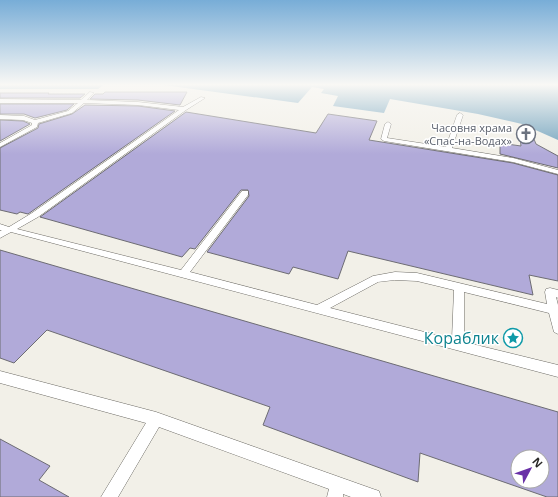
<svg xmlns="http://www.w3.org/2000/svg" width="558" height="497" font-family="'Open Sans',sans-serif">
<rect width="100%" height="100%" fill="#f2f0e8"/>
<path fill="#71a2bd" d="M0 84H105L98 89H0Z
M156 84H558V140L522 124 478 114 390 99 384 113 333 106 338 96 321 93 324 89 312 87 298 103Z"/>
<path fill="#b1aad9" stroke="#6d6c73" fill-rule="evenodd" d="M105 92H187L180 105 138 100 90 99 95 94H103Z
M0 93H49L48 94H85L80 98H0Z
M0 104H74L67 110 35 118 24 114H0Z
M85 105 138 106 175 111 28 214 20 212 17 214 0 210V148L38 128 39 124 72 114Z
M186 112 316 133 328 114 377 121 369 140 513 163 558 175V281L529 275 533 295 348 251 338 279 293 267 289 274 207 252 249 196 248 190H241L195 249 190 248 182 257 40 217Z
M0 120 23 121 30 124 0 141Z
M519 129 532 134 536 144 558 156V168L500 154V143L521 146Z
M0 250 558 412V497H547L420 453 418 482 263 425 270 407 47 330 14 363 0 358ZM518 457H542V481H518Z
M0 439 50 466 39 480 69 497H0Z"/>
<g fill="none" stroke-linecap="round" stroke-linejoin="round">
<g stroke="#6d6b65" stroke-width="1">
<path id="lane" d="M90 92 94 93 87 100 138 102 183 107 201 97 205 98 186 110 38 217 17 229 181 270 242 191H248V195L190 272 317 305 373 276 395 272 417 273 547 304 545 292 546 289 550 288 558 290V298L556 297 558 305V334L554 332 549 313 464 292V342L558 365V377L11 232 0 238V231L2 230H0V224L9 227 32 213 179 110 138 105 84 103 72 113 38 123 37 127 0 147V143L32 125V123L23 120 0 119V115L24 116 35 120 68 111 78 103H0V99L81 100ZM395 280 417 281 454 290 452 339 330 308 378 282Z
M460 113 463 115 452 148 513 158 558 170V174L513 162 384 141 381 139 385 124 388 122 391 124 387 138 446 147 457 115Z
M0 371 156 412 373 489 379 491 381 497H351L343 494V497H327L329 489 159 427 118 497H101L146 423 0 383Z"/>
</g>
<use href="#lane" fill="#fff" fill-rule="evenodd"/>
</g>
<linearGradient id="sky" x2="0" y2="1"><stop stop-color="#78add7"/><stop offset="0.55" stop-color="#f9f8f5"/><stop offset="1" stop-color="#f9f8f5" stop-opacity="0"/></linearGradient>
<rect width="558" height="154" fill="url(#sky)"/>
<defs>
<g id="church-ring" transform="scale(1)"><circle r="9.5" fill="#fff" stroke="#6b7280" stroke-width="1.5"/><path d="M-1.2-6h2.4v3.5h3.3v2.4h-3.3V6h-2.4V-.1h-3.3v-2.4h3.3Z" fill="#6b7280"/></g>
<g id="sight-ring" transform="scale(1)"><circle r="9.5" fill="#fff" stroke="#0f9aa8" stroke-width="1.5"/><path d="M0-6L1.8-2.2L6-1.7L2.9 1.2L3.7 5.4L0 3.3L-3.7 5.4L-2.9 1.2L-6-1.7L-1.8-2.2Z" fill="#0f9aa8"/></g>
</defs>
<g fill-rule="evenodd">
<use href="#church-ring" x="526" y="134"/>
<use href="#sight-ring" x="513" y="338"/>
</g>
<g text-anchor="middle" stroke-width="3" stroke-linejoin="round" paint-order="stroke">
<g font-size="11" fill="#5b616d" stroke="#fff" text-anchor="end">
<text x="512" y="132">Часовня храма<tspan x="512" dy="13">«Спас-на-Водах»</tspan></text>
</g>
<g font-size="16" fill="#0d838f" stroke="#fff" text-anchor="end">
<text x="499" y="344">Кораблик</text>
</g>
</g>
<g transform="translate(530 469) rotate(49)"><circle r="19" fill="#ffffff" stroke="#a9a9a8"/>
<path d="M0-3L7 15L0 10L-7 15Z" fill="#6930a7"/>
<text y="-6" font-size="11" font-weight="bold" text-anchor="middle" fill="#282725">N</text>
</g>
</svg>
